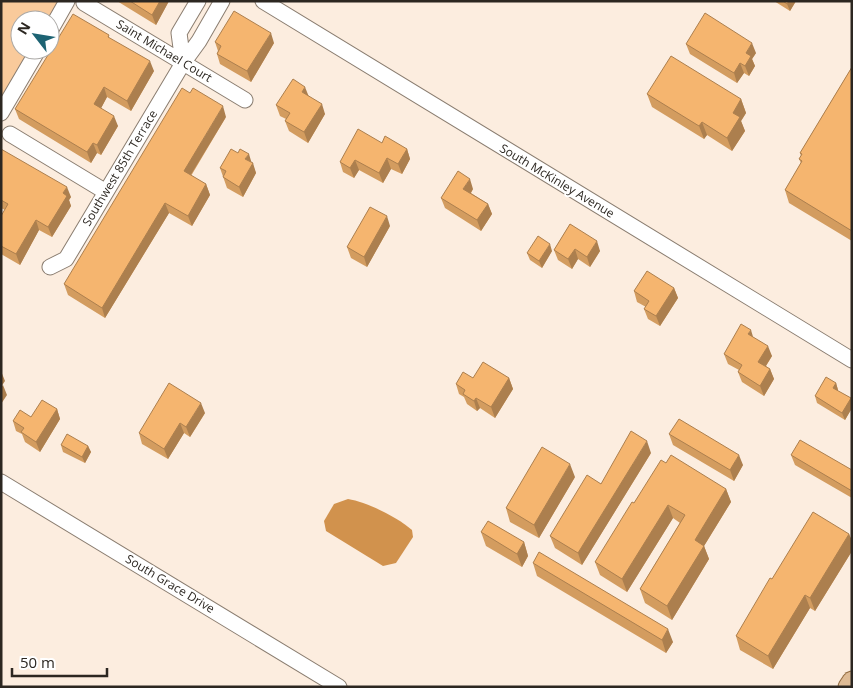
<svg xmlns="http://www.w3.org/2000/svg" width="853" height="688" font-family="'Open Sans',sans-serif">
<rect width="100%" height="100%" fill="#fceddf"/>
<path fill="#f9ca9b" d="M1 1H59L48 20H20V50H30L1 98Z"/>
<path fill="#d1924d" d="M348 499C367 502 397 517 412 530L413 537 396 563 383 566 326 531 324 521 334 504Z"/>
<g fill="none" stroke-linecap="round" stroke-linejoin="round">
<g stroke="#8a7d70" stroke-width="17">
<path id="minor" d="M263 1 852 360
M84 3 245 100
M50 31 67 1
M183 63 179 33 198 1
M1 113 38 50
M10 134 106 192
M50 267 66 259 183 63 199 41 222 1
M1 482 339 687"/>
</g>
<g stroke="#916a3e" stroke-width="21">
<path id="major" d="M848 687 852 681"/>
</g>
<use href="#minor" stroke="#fff" stroke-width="15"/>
<use href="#major" stroke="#debb95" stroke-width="19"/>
</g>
<path fill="#d39c5f" d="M117 1H169L156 25Z
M774 1H796L790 11Z
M109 35V38L154 71 131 111 107 97 101 108 118 126 101 155 97 153 91 163 19 119 15 109Z
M215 42 274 43 251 82 220 64 217 54 218 51Z
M686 44 756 53 752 59 755 66 749 76 744 73 737 83 690 54Z
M852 67V241L789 203 785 190 801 163 799 159 801 156 800 153Z
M647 94 741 99 746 113 741 121 745 131 732 151 707 135 704 139 652 107Z
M309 96 325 114 308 143 289 131 285 121 286 119 280 116 276 105Z
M226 117 191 176 206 184 210 195 192 226 169 213 105 318 68 295 64 284Z
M382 143 407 149 410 159 402 174 391 169 383 183 359 170 354 178 343 172 340 162Z
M1 149 71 197 69 200 71 206 52 237 39 230 20 265 1 254V216L5 210 1 208Z
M252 163 256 173 243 197 227 188 220 168Z
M473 189 471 193 488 204 492 214 481 231 445 208 441 198Z
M570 224 600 251 590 267 578 259 572 269 558 260 554 250Z
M390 226 367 267 351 258 347 247Z
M552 251 542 268 530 260 527 253Z
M674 288 678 298 660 326 648 319 644 309 646 307 637 302 634 291Z
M753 337 772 356 766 366 770 369 774 379 764 396 742 382 738 372 739 370 728 364 724 354Z
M473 378H509L513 389 495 418 480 408 477 411 467 404 464 397 459 394 456 384Z
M836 383 838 390V391L851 398 852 400V408L845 420 817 403 815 396Z
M57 409 60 419 40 452 25 442 22 434 16 431 13 421 31 417Z
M205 413 190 437 184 433 168 459 142 444 139 433Z
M669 434 743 465 734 481 673 445Z
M61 445 88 446 91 452 85 463 63 452Z
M651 453 582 565 555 548 550 536 601 484Z
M791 455 852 470V498L795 465Z
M666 463 726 489 731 502 704 546 709 559 672 620 645 603 640 589 680 523 673 518 627 592 600 575 595 562 634 503Z
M575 477 539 538 510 522 506 508Z
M481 532 524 542 528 556 522 567 486 546Z
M849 534 852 541V551L815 611 810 608 773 669 740 650 736 636 772 579Z
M533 563 673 642 666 653 537 576Z"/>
<path fill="#ac7f4e" d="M160 1H169L156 25 152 15Z
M789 1H796L790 11 787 4Z
M271 33 274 43 251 82 247 71Z
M752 43 756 53 752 59 755 66 749 76 745 66 746 53Z
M150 61 154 71 131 111 127 101Z
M740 63 744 73 737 83 734 73Z
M104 87 107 97 98 114 94 104Z
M305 87 309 97 302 92Z
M741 99 746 113 741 121 745 131 732 151 727 138 733 113Z
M322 104 325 114 308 143 304 132Z
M223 106 226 117 187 181 184 171Z
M114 116 118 126 101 155 97 145Z
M702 122 707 135 704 139 699 126Z
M93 143 97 153 91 163 87 152Z
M407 149 410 159 402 174 398 164Z
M249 154 252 164 245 159Z
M387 158 391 169 383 183 379 173Z
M355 160 359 170 354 178 350 168Z
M253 163 256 173 243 197 239 187Z
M470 179 473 189 467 199 463 189Z
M206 184 210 195 192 226 188 216Z
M67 187 71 197 69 200 71 206 52 237 48 227 63 193Z
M165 203 169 213 105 318 102 308Z
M488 204 492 214 481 231 477 220Z
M387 216 390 226 367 267 364 257Z
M36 220 39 230 20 265 16 254Z
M597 241 600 251 590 267 587 257Z
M550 244 552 251 542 268 539 261Z
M575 249 578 259 572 269 568 259Z
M674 288 678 298 660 326 656 316Z
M751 330 754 340 748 334Z
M768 346 772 356 762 372 758 362Z
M770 369 774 379 764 396 760 386Z
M1 371 5 381 1 387Z
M509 378 513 389 495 418 491 407Z
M836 383 838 390 835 395 833 388Z
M3 385 7 395 1 404V387Z
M476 398 480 408 477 411 474 401Z
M851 398 852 408 845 420 842 413Z
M201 403 205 413 190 437 186 427Z
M57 409 60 419 40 452 36 442Z
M180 423 184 433 168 459 164 449Z
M647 441 651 453 582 565 578 553Z
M88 446 91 452 85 463 82 457Z
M739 455 743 465 734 481 730 470Z
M570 464 575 477 539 538 534 525Z
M726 489 731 502 704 546 709 559 672 620 667 606 695 540Z
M668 505 673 518 627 592 622 579Z
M849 534 852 541V551L815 611 810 598Z
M524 542 528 556 522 567 517 554Z
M805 595 810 608 773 669 768 656Z
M668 629 673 642 666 653 662 640Z"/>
<path fill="#f5b56f" stroke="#ac7f4e" d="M130 1H160L152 15Z
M783 1H789L787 4Z
M234 11 271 33 247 71 217 54 221 46 215 42Z
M705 13 752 43 746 53 751 56 745 66 740 63 734 73 686 44Z
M73 14 109 35 108 37 150 61 127 101 104 87 94 104 114 116 97 145 93 143 87 152 15 109Z
M671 56 741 99 733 113 740 117 727 138 702 122 699 126 647 94Z
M852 67V231L785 190 802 161 799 159 802 154 800 153Z
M293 79 305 87 302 92 322 104 304 132 285 121 290 113 276 105Z
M182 88 190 93 193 88 223 106 184 171 206 184 188 216 165 203 102 308 64 284Z
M358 129 382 143 385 136 407 149 398 164 387 158 379 173 355 160 350 168 340 162Z
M1 149 67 187 63 193 67 196 48 227 36 220 16 254 1 246V216L8 204 1 200Z
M231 149 238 153 240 149 249 154 245 159 253 163 239 187 223 177 226 171 220 168Z
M458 171 470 179 463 189 488 204 477 220 441 198Z
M370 207 387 216 364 257 347 247Z
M570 224 597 241 587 257 575 249 568 259 554 250Z
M538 236 550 244 539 261 527 253Z
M647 271 674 288 656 316 644 309 649 301 634 291Z
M741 324 751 330 748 334 768 346 758 362 770 369 760 386 738 372 742 365 724 354Z
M483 362 509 378 491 407 476 398 474 401 463 394 465 390 456 384 463 372 473 378Z
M826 377 836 383 833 388 851 398 842 413 815 396Z
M169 383 201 403 186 427 180 423 164 449 139 433Z
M42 400 57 409 36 442 21 432 24 428 13 421 20 410 31 417Z
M679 419 739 455 730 470 669 434Z
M631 431 647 441 578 553 550 536 587 475 601 484Z
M67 434 88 446 82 457 61 445Z
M800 440 852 470V491L791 455Z
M542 447 570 464 534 525 506 508Z
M671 455 726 489 695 540 704 546 667 606 640 589 685 515 668 505 622 579 595 562 632 502 634 503 661 460 666 463Z
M813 512 849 534 810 598 805 595 768 656 736 636 770 578 772 579Z
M488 521 524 542 517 554 481 532Z
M539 552 668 629 662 640 533 563Z"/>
<g text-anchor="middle" stroke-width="4" stroke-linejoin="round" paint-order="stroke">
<g font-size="12" fill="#2c2721" stroke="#fff">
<text transform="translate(164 51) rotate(31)" y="4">Saint Michael Court</text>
<text transform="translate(120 168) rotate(-59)" y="4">Southwest 85th Terrace</text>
<text transform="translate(557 181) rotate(31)" y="4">South McKinley Avenue</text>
<text transform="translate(170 584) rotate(31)" y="4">South Grace Drive</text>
</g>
</g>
<rect width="853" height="688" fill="none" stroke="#2c2721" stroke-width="5"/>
<g transform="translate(35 35) rotate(301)"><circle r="24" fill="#ffffff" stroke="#aba9a6"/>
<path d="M0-4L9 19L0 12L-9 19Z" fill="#1d6373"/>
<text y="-8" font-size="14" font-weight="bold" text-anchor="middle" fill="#2c2721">N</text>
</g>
<path d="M12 668v8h95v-8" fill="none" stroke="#2c2721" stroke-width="2.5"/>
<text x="20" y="668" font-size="15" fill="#2c2721" stroke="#ffffff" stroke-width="4" paint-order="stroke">50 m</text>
</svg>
